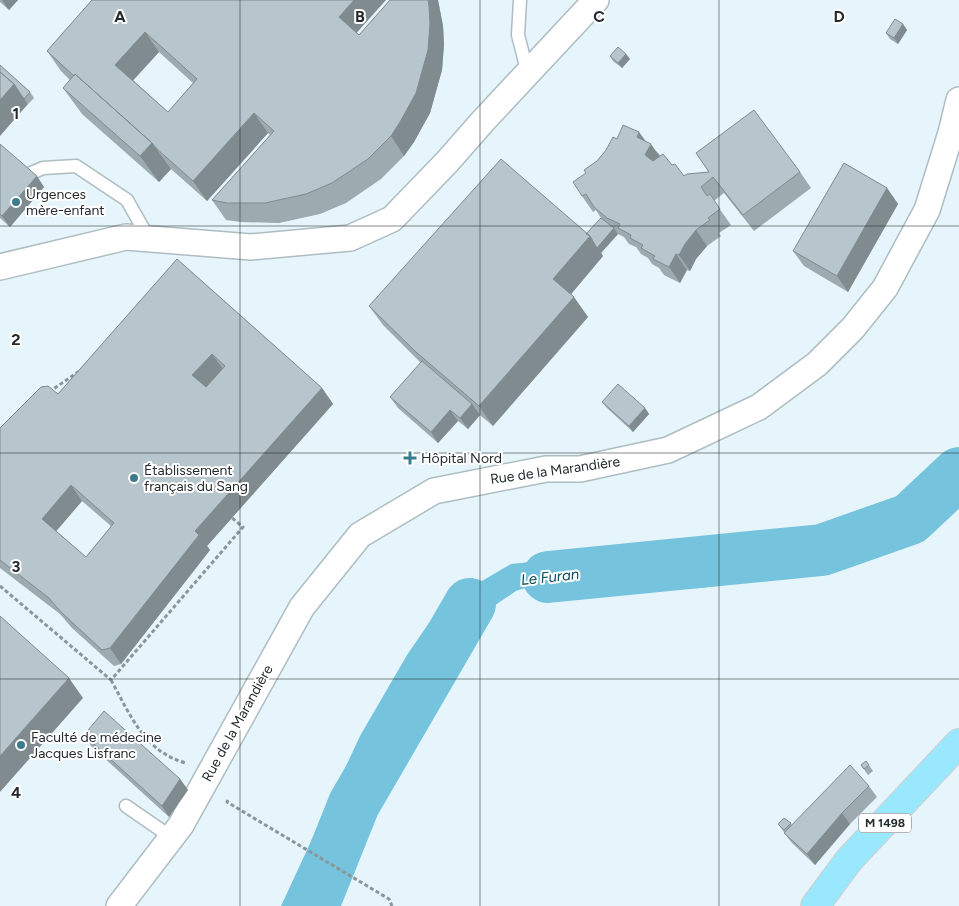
<svg xmlns="http://www.w3.org/2000/svg" width="959" height="906" font-family="Figtree,sans-serif">
<rect width="100%" height="100%" fill="#e5f5fb"/>
<path fill="#75c3dc" d="M959 477V504L910 533 851 544 826 559 802 568 738 583 700 588 625 590 592 581 559 576 516 591 476 618 447 648 420 686 398 720 367 819 321 906H281L360 736 407 655 429 623 470 588 511 564 549 560 581 559 633 574 654 575 783 553C819 544 851 524 886 509 909 500 941 495 959 477Z"/>
<g fill="none" stroke-linecap="round" stroke-linejoin="round">
<path stroke="#75c3dc" stroke-width="52" d="M548 577 822 550 910 519 959 473
M313 906 354 804 470 604"/>
<g stroke="#adbdc2" stroke-width="15">
<path id="service" d="M520 0 518 35 528 74
M29 174 43 168 76 166 127 200 149 239
M126 806 171 837"/>
</g>
<g stroke="#adbdc2" stroke-width="28">
<path id="minor" d="M0 267 126 237 251 247 350 238 392 219 447 162 483 121 596 0
M119 906 181 825 302 607 360 535 434 491 546 469H580L668 450 759 407 817 364 853 328 885 288 927 210 951 133 959 100"/>
</g>
<g stroke="#cfd0d1" stroke-width="30">
<path id="primary" d="M815 906 849 860 959 743"/>
</g>
<path stroke="#8b969a" stroke-width="3" stroke-dasharray="4 2.5" stroke-linecap="butt" d="M49 392 81 370
M0 586 111 680 243 527 232 518
M111 680C130 714 144 752 186 763
M228 800 227 802 389 899 392 906"/>
<use href="#service" stroke="#fff" stroke-width="12"/>
<use href="#minor" stroke="#fff" stroke-width="25"/>
<use href="#primary" stroke="#9ae8fe" stroke-width="28"/>
</g>
<path fill="#9daaaf" fill-rule="evenodd" d="M0 0H18L9 10 0 2Z
M92 0 357 33 359 35 390 0H438L443 26 444 44 442 70 430 113 414 142 404 156 381 179 346 203 320 214 279 223 241 222 226 220 212 200 270 135 268 133 207 201 171 169 159 182 82 114 63 88 70 80 61 71 47 51ZM159 52 193 83 168 112 133 80Z
M903 24 907 30 898 44 890 39 886 33Z
M626 54 630 59 622 68 613 61 610 56Z
M0 65 30 92 34 98 28 104Z
M617 139 646 141 659 154 684 176 800 172 811 188 754 231 724 193 714 201 731 225 719 233 721 236 707 246 696 259 690 271 687 270 680 283 664 275 659 268 652 264 648 258 641 254 636 247 629 244 624 237 618 234 601 253 603 256 571 294 588 317 493 426 480 415 468 429 458 421 438 443 398 408 390 397 421 363 383 325 369 306 586 234 601 218 596 210 593 212 582 196 586 173Z
M0 144 44 187 10 227 0 218Z
M887 188 898 204 848 292 804 266 793 251Z
M177 259 322 388 333 404 207 546 210 550 121 664 114 666 72 628 60 614 0 568V428L58 394ZM82 501 111 526 86 557 56 531Z
M602 402 645 408 649 414 633 432 606 407Z
M84 735 180 779 188 790 169 817 91 746Z
M866 761 873 771 868 775 861 765Z
M869 786 877 797 850 824 815 865 792 843 784 833V832L778 824 791 823 792 825Z"/>
<path fill="#808b8f" d="M2 0H18L9 10Z
M354 0H386L353 37 339 17Z
M428 0H438L443 26 444 44 442 70 430 113 414 142 404 156 391 136Z
M903 24 907 30 898 44 894 38Z
M145 32 159 52 129 85 115 65Z
M626 54 630 59 622 68 618 63Z
M14 84 28 104 0 136V100Z
M254 113 268 133 207 201 193 181Z
M639 132 650 147 651 144 662 160 657 169 645 155 637 137Z
M152 143 171 169 159 182 140 156Z
M37 176 44 187 10 227 2 216Z
M887 188 898 204 848 292 837 276Z
M614 228 618 234 601 253 603 256 567 299 553 279 590 236Z
M696 230 707 246 696 259 690 271 679 255 685 244Z
M676 254 687 270 680 283 669 267Z
M574 297 588 317 493 426 479 406Z
M212 354 223 369 203 390 192 375Z
M322 388 333 404 207 546 210 550 121 664 110 648 195 531Z
M472 404 480 415 468 429 460 418Z
M645 408 649 414 633 432 629 426Z
M450 410 458 421 438 443 431 432Z
M71 485 82 501 53 535 42 519Z
M69 678 83 698 0 792V756Z
M180 779 188 790 169 817 162 806Z
M842 813 850 824 815 865 807 854Z"/>
<path fill="#b7c6cc" stroke="#808b8f" fill-rule="evenodd" d="M92 0H354L339 17 359 35 390 0H428L429 6 430 24 428 50 416 93 400 122 391 136 368 159 332 183 306 194 265 203H227L212 200 274 131 254 113 193 181 157 149 152 143 75 74 74 76 47 51ZM145 32 197 79 168 112 115 65Z
M895 19 903 24 894 38 886 33Z
M618 47 626 54 618 63 610 56Z
M0 65 30 92 24 99 14 84 0 72Z
M0 72 14 84 0 100Z
M75 74 152 143 140 156 63 88Z
M754 110 800 172 743 215 713 177 701 187 707 196 710 194 720 209 708 218 710 220 696 230 685 244 679 255 676 254 669 267 653 259 655 256 641 248 643 245 630 238 631 235 618 228 620 224 607 218 594 207 586 194 582 196 573 182 586 173 584 170 597 161 606 150 613 137 617 139 623 125 639 132 637 137 651 144 645 155 653 161 663 154 672 165 675 164 684 176 687 174 709 172 696 153Z
M0 144 37 176 2 216 0 214Z
M501 159 590 236 553 279 574 297 479 406 416 352 369 306Z
M844 163 887 188 837 276 793 251Z
M601 218 614 228 597 248 590 236 586 234Z
M177 259 322 388 195 531 199 535 110 648 102 650 61 612 49 598 0 560V428L41 387 48 386 58 394ZM212 354 225 366 206 387 192 375ZM71 485 114 523 86 557 42 519Z
M422 361 472 404 460 418 450 410 431 432 390 397Z
M618 384 645 408 629 426 602 402Z
M0 616 69 678 0 756Z
M104 711 180 779 162 806 84 735Z
M866 761 869 765 864 769 861 765Z
M850 765 869 786 842 813 807 854 784 833Z
M784 818 791 823 784 830 778 824Z"/>
<path fill="none" stroke="#252b2d" stroke-width="1" stroke-opacity="0.55" d="M240 0V906M480 0V906M719 0V906M0 226H959M0 453H959M0 679H959"/>
<g fill="#3b7b8e" stroke="#fff" stroke-width="2">
<circle cx="16" cy="202" r="5"/>
<path d="M407.5 450.5h5v5h5v5h-5v5h-5v-5h-5v-5h5z"/>
<circle cx="134" cy="478" r="5"/>
<circle cx="21" cy="745" r="5"/>
</g>
<g text-anchor="middle" stroke-width="4" stroke-linejoin="round" paint-order="stroke">
<rect fill="#fff" stroke="#666b6c" stroke-width="1" x="859" y="813.5" width="52" height="19" rx="4"/>
<g font-size="12" font-weight="bold" fill="#252b2d">
<text x="885" y="827">M 1498</text>
</g>
<g font-size="14" fill="#252b2d" stroke="#fff" text-anchor="start">
<text x="26" y="199">Urgences<tspan x="26" dy="16">mère-enfant</tspan></text>
<text x="421" y="463">Hôpital Nord</text>
<text x="144" y="475">Établissement<tspan x="144" dy="16">français du Sang</tspan></text>
<text x="31" y="742">Faculté de médecine<tspan x="31" dy="16">Jacques Lisfranc</tspan></text>
</g>
<g font-size="14" fill="#252b2d" stroke="#fff">
<text transform="translate(555 470) rotate(-8)" y="5">Rue de la Marandière</text>
<text transform="translate(237 723) rotate(-61)" y="5">Rue de la Marandière</text>
</g>
<g font-size="15" font-style="italic" fill="#064d5e" stroke="#fff">
<text transform="translate(550 577) rotate(-6)" y="5">Le Furan</text>
</g>
</g>
<g font-size="16" text-anchor="middle" font-weight="bold" fill="#252b2d" stroke="#fff" stroke-width="4" stroke-linejoin="round" paint-order="stroke">
<text x="120" y="22">A</text>
<text x="360" y="22">B</text>
<text x="599" y="22">C</text>
<text x="839" y="22">D</text>
<text x="16" y="119">1</text>
<text x="16" y="345">2</text>
<text x="16" y="572">3</text>
<text x="16" y="798">4</text>
</g>
</svg>
